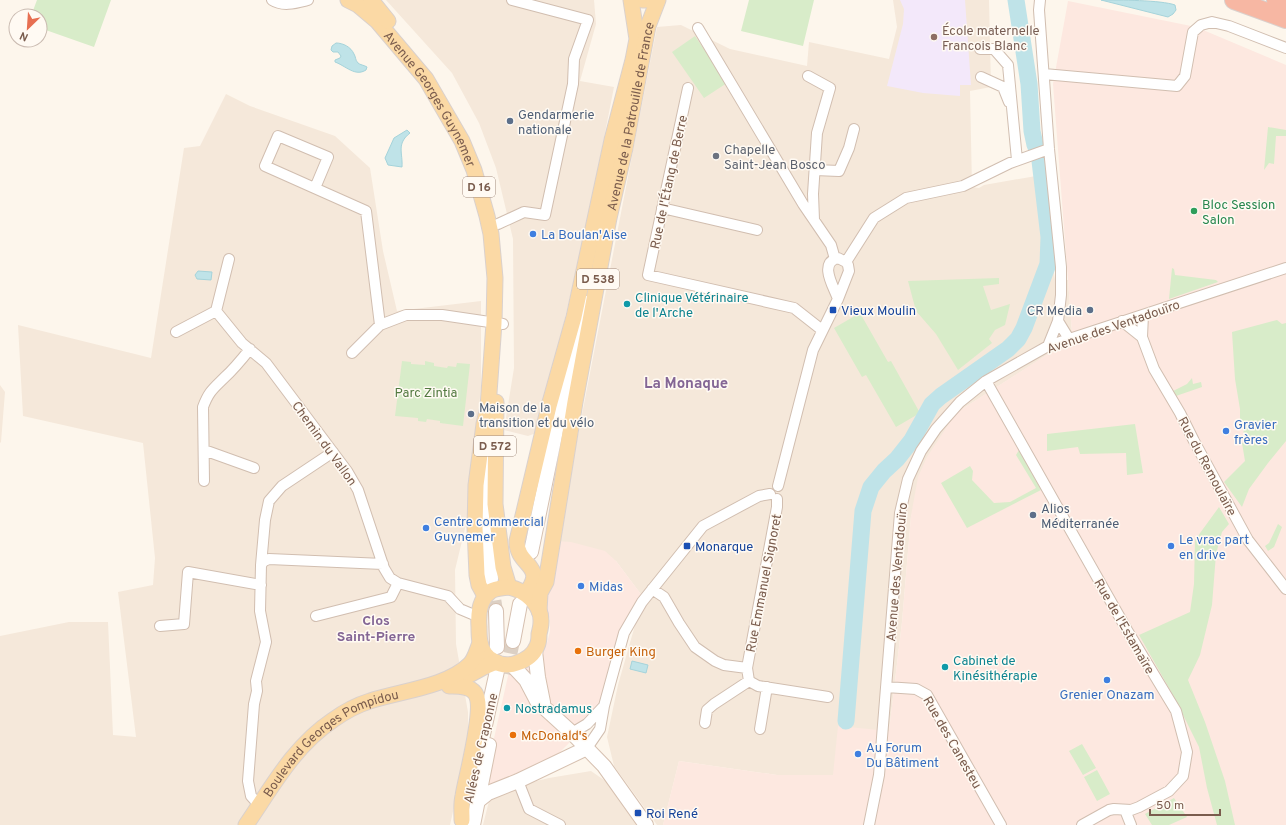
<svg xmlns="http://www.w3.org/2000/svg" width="1286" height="825" font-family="Overpass,sans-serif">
<rect width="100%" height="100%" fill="#fdf6ec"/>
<path fill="#f5e8da" d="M386 0H594L596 24 580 81 614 87 590 209 539 432 528 436 504 430 514 368 513 239 496 168 479 123 452 73Z
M893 0H989L991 87 970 91 972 187 979 188 984 185 1036 176 1055 279 1068 280 1073 346 1050 353 956 413 911 516 902 622 889 731 833 775H777L679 761 663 825H657L614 766 607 737 618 685 643 597 616 561 555 541 571 471 657 27 681 25 730 49 807 66 809 42 889 59 897 27Z
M226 94 250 106 335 136 370 168 383 251 397 311 481 301V387L468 516 455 570 456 644 468 712V744L450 825H0V636L69 622H108L113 735 136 737 118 592 153 585 155 558 143 443 23 416 18 325 151 358 184 148 200 146Z
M0 385 5 392 1 442 0 443Z
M591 771 617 789 641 825H483L489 801 495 793 515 786 549 778Z"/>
<path fill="#fde8e0" d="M1068 1 1196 27 1286 65V825H663L679 761 777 775H833L838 726 889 731 902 622 911 516 918 477 927 457 956 413 1048 354 1073 346 1053 84Z
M555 541 571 542 605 551 616 561 643 597 601 703 588 718 569 743 558 754 481 796 510 667 542 651 547 643 550 631V619L546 610V602Z"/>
<path fill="#f3e8fa" d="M900 0H965L971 85H960V96L923 93 887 86 903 24 904 9Z"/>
<path fill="#d8ecc9" d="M37 0H111L94 47 40 28V16H31Z
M749 0H814L803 46 741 31Z
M695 36 727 83 704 98 672 52Z
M1268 127 1286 130V136H1276L1274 164 1269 163 1264 170Z
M1172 268 1174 269 1175 275 1216 280 1218 282 1169 299Z
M999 278V284L983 286 991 310 1010 304 1005 325 995 330 989 339 992 343 958 370 936 334 916 311 908 281Z
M860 313 888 362 891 361 920 413 896 427 866 375 862 377 834 328Z
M1277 320 1282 324 1286 323V441L1268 463 1249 489 1242 507 1224 482 1245 461 1242 443 1245 442 1243 427H1240V409L1235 379 1232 332Z
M402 361 411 362V364L425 365V361L434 363V366L447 368 448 366 456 367 457 363 470 364 463 426 440 423V421L427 419 426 422 418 421V418L395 416Z
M1192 378 1193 384 1201 382 1202 387 1176 396 1173 391 1187 384Z
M1135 424 1143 473 1127 475 1126 453 1080 454 1078 447 1047 451V434Z
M1019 450 1041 490 967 528 941 483 970 466 973 471 972 480 994 503 1010 502 1036 488 1016 455Z
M1219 507 1229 524 1222 532 1216 554 1212 605 1200 655 1188 680 1205 722 1225 781 1235 825H1217L1207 788 1199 747 1174 697 1139 635 1190 612 1194 584 1195 540Z
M1278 524 1282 527 1274 547 1268 551 1265 546 1269 543Z
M1082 744 1096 768 1083 775 1069 751Z
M1097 770 1110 794 1097 801 1084 777Z
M1174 798 1187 817 1169 825H1152L1145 814Z"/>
<path fill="#bfe3e8" stroke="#a5d3da" d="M1101 0C1119 0 1161 0 1175 5L1176 10 1173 14 1168 17Z
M336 43C343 43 351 47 354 54 356 57 355 60 358 63 360 65 364 65 367 67L366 70C355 77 346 66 335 62V60L340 58 341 56 338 52H333L331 50 332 46Z
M407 130 410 133C396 144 403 153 402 167L388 165 385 158 394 138Z
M198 271 212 272 211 280 197 279 195 275Z
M632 661 648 665 646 673 630 669Z"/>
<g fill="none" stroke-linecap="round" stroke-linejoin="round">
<path stroke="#bfe3e8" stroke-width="17" d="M1016 0 1029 84 1032 131 1035 145
M846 721 863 511 871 487 884 471 897 459 912 440 932 404 941 396 1008 349 1018 339 1024 328 1048 264 1049 237 1040 161"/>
<path stroke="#dcd0c4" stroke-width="14" stroke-dasharray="14 7" stroke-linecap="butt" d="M491 580 496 611
M506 674 513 641"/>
<g stroke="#d1beb0" stroke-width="12">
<path id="minor" d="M272 0C283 7 296 3 308 0
M1040 0 1039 10 1049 149 1061 267V295L1058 321 1048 346
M698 28 803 204 831 245 835 259
M980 49H994L1008 65 1017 160
M1044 74 1177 86 1185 76 1193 32 1201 25 1212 22 1229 26 1286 48
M808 76 830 88 817 133 813 194 814 220
M981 77 1003 87 1009 102
M688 88 648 275 794 308 822 330
M815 170 839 171 849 148 854 129
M315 188 328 157 278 136 265 166 366 211 380 325
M662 208 757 230
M498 224 524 212 545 215 573 84 574 59 588 20 512 0
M229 259 216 311 242 343 266 363 347 471 358 490 384 568 390 578 398 583 448 596 460 609 479 617
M846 262 874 218 906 198 963 186 1010 163 1049 149
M1143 315 1142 337 1154 369 1180 413 1194 441 1248 540 1286 589
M1058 321 1069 339
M1122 321 1142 337
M176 332 216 311
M352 353 380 325 406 315H442L503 324
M986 381 1127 630 1176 711 1187 752 1183 776 1169 791 1139 807 1131 810 1114 809 1109 810 1082 825
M204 450 254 468
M204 481 203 407C209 391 213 389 225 377 234 369 242 359 250 349
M778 486 813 350 838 299 849 271 848 265 846 262 838 258C818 263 834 287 838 299
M777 499V507L747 668 749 681 758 686 828 697
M261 565 265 520 269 501 282 486 333 452
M652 589 664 597 679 623 695 647 715 661 724 665 747 668
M316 616 391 597 398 583
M160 626 184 624 188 572 261 585
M886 687 916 689 927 695 1001 825
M705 723 707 710 714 704 749 681
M760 729 767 687
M572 733 587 724 604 706
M587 748 600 729 604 706 624 633 642 602 703 526 759 496 770 494
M518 781 529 809 560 825
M259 805 251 796 248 781 254 704 257 691 256 681 266 642 260 611 261 565 264 561 269 559 383 564
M1125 810 1131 825
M869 825 879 775 900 513 908 479 921 451 936 429 960 402 986 381 1048 346 1286 268"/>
</g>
<g stroke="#d6c0b0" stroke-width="16">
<path id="secondary" d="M488 439 486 492 491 579
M531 552 564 391 587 303
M496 611 497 647
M513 641 520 604
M535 651 538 677 543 702
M512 665 526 680 537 701 572 733 604 766 646 825
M478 757 497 671
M478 801 488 793 518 781 587 748
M473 825 489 745"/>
</g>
<g stroke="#dad1cd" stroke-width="17">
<g id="primary">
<path id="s1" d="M348 0 358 5 377 21 426 79 462 141 474 170 487 216 491 234 495 278 494 323 488 407 484 424 476 485 475 528 477 575 479 585 485 596"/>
<path d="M371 0 388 21"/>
<path d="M642 0H652"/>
<path d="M496 402 495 504 503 567 509 587"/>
<path d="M509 587C524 590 542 604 541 622 541 626 540 630 539 634 539 638 539 642 537 646 534 654 526 660 517 663 501 669 483 659 480 642 479 637 479 632 479 627 478 614 479 599 491 591 496 588 503 588 509 587Z"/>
<path d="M526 593C548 565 516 566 517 541L549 406 574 317 612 140 633 60 637 39 631 0"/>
<path id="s2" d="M539 611 540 593 546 582 575 402 609 218 625 148 648 26 658 0"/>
<path d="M460 680 484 667 496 662"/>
<path d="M449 686C457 686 469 685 475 693 486 707 466 776 463 796 461 804 462 812 462 820"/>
<path id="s3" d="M246 825C272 787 294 746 333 720 344 712 357 705 370 701 400 691 447 687 470 664 475 659 477 650 480 643"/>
</g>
</g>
<g stroke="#dad1cd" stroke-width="20">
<path id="motorway" d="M1234 0 1286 19
M1276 0 1286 4"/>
</g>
<use href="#minor" stroke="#fff" stroke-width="10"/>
<use href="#secondary" stroke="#fff" stroke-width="14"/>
<use href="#primary" stroke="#fbd9a5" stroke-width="15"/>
<use href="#motorway" stroke="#f7b7a3" stroke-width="18"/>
</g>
<circle fill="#8d6e63" stroke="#fffaf3" stroke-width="1.5" cx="934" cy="37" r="4"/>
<g fill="#5c6f8a" stroke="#fffaf3" stroke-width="1.5">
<circle cx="510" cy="121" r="4"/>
<circle cx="1090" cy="310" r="4"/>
<circle cx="471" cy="414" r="4"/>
<circle cx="1033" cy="515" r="4"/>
</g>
<circle fill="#6b7280" stroke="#fffaf3" stroke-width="1.5" cx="716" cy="156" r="4"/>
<circle fill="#2e9e5b" stroke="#fffaf3" stroke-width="1.5" cx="1194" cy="211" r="4"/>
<g fill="#3f7fe0" stroke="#fffaf3" stroke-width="1.5">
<circle cx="533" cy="234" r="4"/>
<circle cx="1226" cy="431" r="4"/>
<circle cx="426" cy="528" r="4"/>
<circle cx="1171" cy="546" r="4"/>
<circle cx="581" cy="586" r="4"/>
<circle cx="1107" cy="680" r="4"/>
<circle cx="858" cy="754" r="4"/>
</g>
<g fill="#0f9aa8" stroke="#fffaf3" stroke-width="1.5">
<circle cx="627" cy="304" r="4"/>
<circle cx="945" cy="667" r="4"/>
<circle cx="507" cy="708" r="4"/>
</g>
<g fill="#1a4fb4" stroke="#fffaf3" stroke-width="1.5">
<rect x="829" y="306" width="8" height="8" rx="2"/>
<rect x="683" y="542" width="8" height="8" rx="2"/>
<rect x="634" y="809" width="8" height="8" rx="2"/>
</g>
<g fill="#e8710a" stroke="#fffaf3" stroke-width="1.5">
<circle cx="578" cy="651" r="4"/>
<circle cx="513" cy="735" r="4"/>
</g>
<g text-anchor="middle" stroke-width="3" stroke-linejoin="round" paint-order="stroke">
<g fill="#fffaf3" stroke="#a28b7f" stroke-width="1">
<rect x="463" y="177" width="32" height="20" rx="3"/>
<rect x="577" y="269" width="42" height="20" rx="3"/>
<rect x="474" y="436" width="42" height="20" rx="3"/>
</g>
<g font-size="12" font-weight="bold" fill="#7a5c4d">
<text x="479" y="191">D 16</text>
<text x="598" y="283">D 538</text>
<text x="495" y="450">D 572</text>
</g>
<g font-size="13" fill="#785e54" stroke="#fffaf3" text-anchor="start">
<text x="942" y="35">École maternelle<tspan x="942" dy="15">Francois Blanc</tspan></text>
</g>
<g font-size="13" fill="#7a5c4d" stroke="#fffaf3">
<text dy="5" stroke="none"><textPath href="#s1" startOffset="131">Avenue Georges Guynemer</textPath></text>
<text dy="5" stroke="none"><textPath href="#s2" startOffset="504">Avenue de la Patrouille de France</textPath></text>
<text transform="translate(668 182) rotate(-78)" y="5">Rue de l'Étang de Berre</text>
<text transform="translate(1113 326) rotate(-19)" y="5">Avenue des Ventadouïro</text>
<text transform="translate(325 443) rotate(54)" y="5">Chemin du Vallon</text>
<text transform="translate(1208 466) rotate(62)" y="5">Rue du Remoulaïre</text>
<text transform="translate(896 572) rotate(-85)" y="5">Avenue des Ventadouïro</text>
<text transform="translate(763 583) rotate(-79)" y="5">Rue Emmanuel Signoret</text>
<text transform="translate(1125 626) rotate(60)" y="5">Rue de l'Estamaïre</text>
<text transform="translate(953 742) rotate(60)" y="5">Rue des Canesteu</text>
<text dy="5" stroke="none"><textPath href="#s3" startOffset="122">Boulevard Georges Pompidou</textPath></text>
<text transform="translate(480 748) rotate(-77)" y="5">Allées de Craponne</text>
</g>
<g font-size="13" fill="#4e5e75" stroke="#fffaf3" text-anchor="start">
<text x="518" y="119">Gendarmerie<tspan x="518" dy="15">nationale</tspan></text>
<text x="1082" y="315" text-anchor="end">CR Media</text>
<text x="479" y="412">Maison de la<tspan x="479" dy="15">transition et du vélo</tspan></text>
<text x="1041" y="513">Alios<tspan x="1041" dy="15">Méditerranée</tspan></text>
</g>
<g font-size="13" fill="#5b616d" stroke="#fffaf3" text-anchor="start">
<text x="724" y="154">Chapelle<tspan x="724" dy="15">Saint-Jean Bosco</tspan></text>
</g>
<g font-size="13" fill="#27864d" stroke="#fffaf3" text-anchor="start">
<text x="1202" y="209">Bloc Session<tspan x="1202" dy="15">Salon</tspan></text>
</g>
<g font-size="13" fill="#366cbe" stroke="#fffaf3" text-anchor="start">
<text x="541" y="239">La Boulan'Aise</text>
<text x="1234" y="429">Gravier<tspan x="1234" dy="15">frères</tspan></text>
<text x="434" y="526">Centre commercial<tspan x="434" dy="15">Guynemer</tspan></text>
<text x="1179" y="544">Le vrac part<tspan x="1179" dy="15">en drive</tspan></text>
<text x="589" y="591">Midas</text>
<text x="1107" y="699" text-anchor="middle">Grenier Onazam</text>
<text x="866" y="752">Au Forum<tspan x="866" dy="15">Du Bâtiment</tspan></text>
</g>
<g font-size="13" fill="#0d838f" stroke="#fffaf3" text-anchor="start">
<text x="635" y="302">Clinique Vétérinaire<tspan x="635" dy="15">de l'Arche</tspan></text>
<text x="953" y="665">Cabinet de<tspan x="953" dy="15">Kinésithérapie</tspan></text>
<text x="515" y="713">Nostradamus</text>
</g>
<g font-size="13" fill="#164399" stroke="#fffaf3" text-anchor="start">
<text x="841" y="315">Vieux Moulin</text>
<text x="695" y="551">Monarque</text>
<text x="646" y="818">Roi René</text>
</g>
<g font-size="13" fill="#537a41" stroke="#fffaf3">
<text x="426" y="397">Parc Zintia</text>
</g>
<g font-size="13" fill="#c56008" stroke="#fffaf3" text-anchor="start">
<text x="586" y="656">Burger King</text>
<text x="521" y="740">McDonald's</text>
</g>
<g font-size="14" font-weight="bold" fill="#846695" stroke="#fffaf3">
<text x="376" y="625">Clos<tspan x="376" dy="16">Saint-Pierre</tspan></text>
</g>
<g font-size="15" font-weight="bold" fill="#846695" stroke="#fffaf3">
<text x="686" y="388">La Monaque</text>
</g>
</g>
<g transform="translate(28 28) rotate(205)"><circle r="19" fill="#fffaf3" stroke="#cabbb1"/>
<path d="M0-3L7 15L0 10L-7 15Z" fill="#e76f51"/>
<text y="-6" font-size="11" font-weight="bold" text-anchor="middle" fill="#7a5c4d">N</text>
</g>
<path d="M1150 809v6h70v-6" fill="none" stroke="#7a5c4d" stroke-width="2"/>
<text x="1156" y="809" font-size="12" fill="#7a5c4d" stroke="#fffaf3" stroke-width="3" paint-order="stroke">50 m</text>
</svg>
